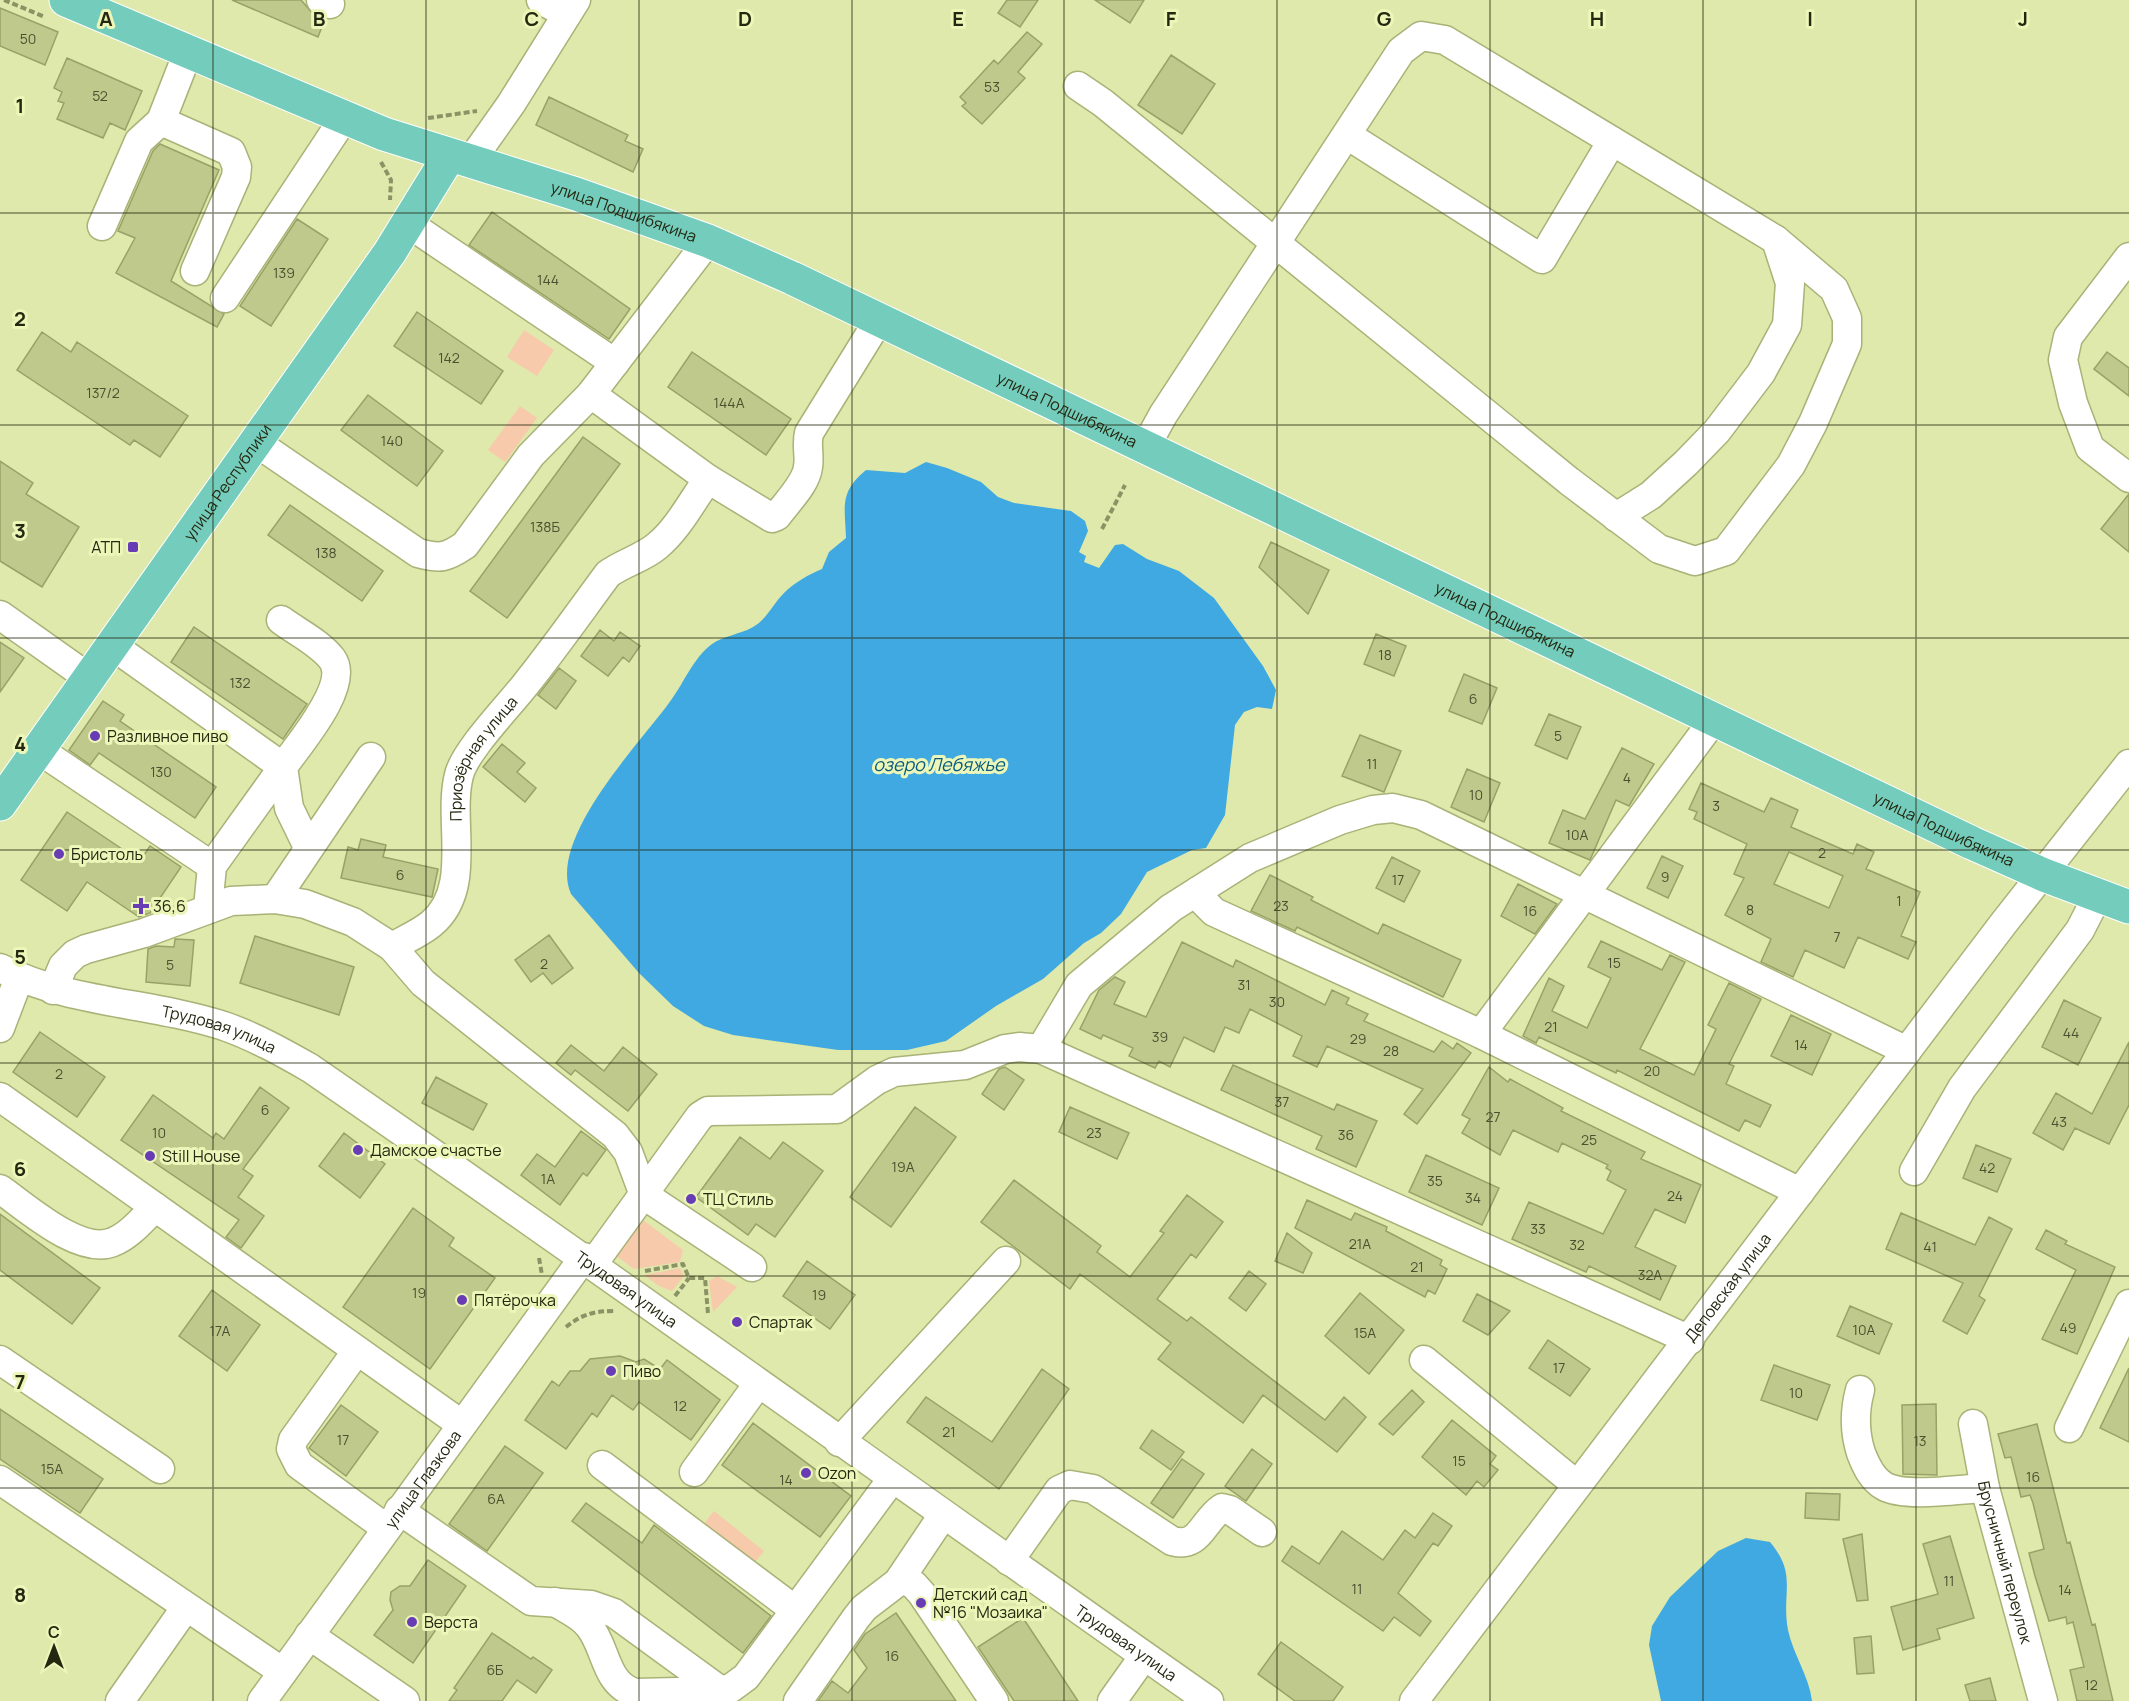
<svg xmlns="http://www.w3.org/2000/svg" width="2129" height="1701" font-family="Manrope,sans-serif">
<rect width="100%" height="100%" fill="#dfe9ab"/>
<path fill="#f7caab" d="M524 330 554 350 537 376 507 357Z
M520 406 537 418 505 462 488 450Z
M643 1220 683 1250 680 1262 634 1269 615 1255Z
M680 1268 684 1276 672 1291 659 1286 644 1275Z
M717 1276 737 1287 713 1312 709 1281Z
M714 1511 764 1551 752 1566 702 1526Z"/>
<path fill="#40a9e1" d="M926 462 947 468 981 482 998 497 1014 503 1071 511 1085 521 1088 531 1079 552 1086 556 1084 562 1099 568 1115 545 1123 544 1147 559 1179 571 1214 598 1263 666 1276 690 1272 709 1257 707 1244 712 1235 725 1225 815 1206 848 1192 850 1147 872 1121 914 1101 933 1084 943 1043 979 996 1006 946 1041 907 1050H838L733 1035 704 1026 673 1006 639 973 571 894C547 840 638 745 669 703 683 685 693 658 712 644 723 636 741 634 753 627 767 619 773 604 784 593 795 582 808 575 822 569L829 552 846 538C845 507 839 492 866 470L905 473Z
M1746 1538 1770 1542C1798 1575 1781 1593 1788 1630 1793 1654 1809 1676 1812 1701H1661L1649 1645 1652 1626 1670 1597 1718 1551Z"/>
<path fill="#bfc98c" stroke="#99a167" stroke-width="1.5" fill-rule="evenodd" d="M232 0H301L314 15 325 19 318 37Z
M1007 0H1038L1020 27 998 13Z
M1095 0H1144L1130 23Z
M0 8 58 32 45 65 0 46Z
M1027 32 1042 44 1018 72 1025 78 982 124 962 106 966 103 960 97 994 60 998 64Z
M1171 55 1215 84 1182 134 1138 105Z
M67 58 142 91 125 130 110 123 103 138 57 119 64 103 58 101 62 92 54 88Z
M549 97 628 135 625 141 643 149 633 172 536 125Z
M160 144 219 170 171 281 224 314 217 327 116 273 135 238 118 231 153 151Z
M492 212 630 309 609 339 469 245Z
M297 219 328 239 271 326 240 306Z
M417 312 503 371 481 404 394 346Z
M42 332 71 352 77 342 188 416 160 457 134 440 130 445 17 370Z
M692 352 791 419 766 455 668 387Z
M2107 352 2129 368V396L2094 369Z
M368 395 443 451 417 486 341 430Z
M583 437 620 464 507 618 470 591Z
M0 461 33 483 26 494 79 527 42 587 0 561Z
M2129 494V552L2101 529Z
M290 505 383 571 362 601 268 535Z
M1271 542 1329 570 1308 614 1259 567Z
M194 627 307 704 283 739 171 662Z
M600 630 614 641 620 632 640 646 629 662 623 657 608 676 581 656Z
M1376 634 1406 646 1394 676 1364 664Z
M0 642 24 658 0 692Z
M559 668 576 681 556 709 538 695Z
M1464 674 1497 688 1482 724 1449 711Z
M103 701 124 715 120 721 216 787 195 818 99 753 90 765 69 750Z
M1549 714 1581 727 1567 759 1535 745Z
M1360 735 1401 751 1384 792 1342 776Z
M502 744 525 763 517 772 536 788 525 802 483 767Z
M1622 748 1654 764 1629 806 1616 800 1590 860 1549 843 1563 810 1585 819Z
M1467 769 1500 783 1484 822 1451 807Z
M1701 783 1764 812 1771 798 1798 810 1791 827 1853 854 1857 844 1874 852 1866 869 1920 892 1901 936 1916 942 1908 959 1858 937 1844 968 1805 950 1793 977 1761 962 1771 939 1725 915 1744 878 1734 874 1747 844 1694 819 1697 812 1689 809ZM1789 852 1843 876 1829 908 1774 884Z
M67 812 140 861 150 846 181 867 150 913 139 917 87 882 67 911 21 880Z
M361 839 386 845 383 857 438 869 432 897 341 878 348 847 358 850Z
M1662 856 1683 866 1668 898 1647 888Z
M1392 857 1420 871 1404 902 1376 888Z
M1270 875 1313 897 1311 900 1378 934 1383 924 1461 960 1443 997 1297 927 1295 931 1251 911Z
M1518 884 1557 904 1535 934 1501 916Z
M549 935 573 968 552 984 543 973 531 982 515 960Z
M255 936 354 967 339 1015 240 983Z
M175 939 194 940 190 986 146 982 148 949 156 946 174 947Z
M1601 941 1662 970 1670 955 1685 962 1640 1049 1694 1075 1716 1029 1708 1025 1729 983 1761 999 1729 1064 1734 1066 1726 1084 1771 1105 1760 1127 1745 1120 1739 1131 1617 1070 1616 1073 1539 1037 1536 1043 1523 1036 1549 978 1564 986 1552 1011 1587 1028 1611 978 1588 967Z
M1182 942 1233 967 1236 960 1325 1005 1332 990 1349 998 1346 1004 1368 1014 1364 1021 1434 1052 1442 1041 1453 1049 1457 1043 1471 1053 1417 1124 1404 1114 1423 1089 1327 1046 1317 1067 1293 1056 1302 1036 1250 1009 1239 1033 1225 1027 1214 1052 1184 1037 1170 1067 1159 1061 1155 1068 1129 1056 1133 1048 1103 1035 1101 1039 1080 1029 1099 990 1115 977 1125 982 1114 1004 1146 1017Z
M2064 1000 2101 1018 2078 1065 2042 1047Z
M1791 1015 1831 1034 1812 1075 1771 1056Z
M40 1032 105 1077 77 1117 13 1072Z
M2129 1042V1105L2109 1144 2075 1128 2063 1150 2033 1133 2056 1093 2092 1114Z
M571 1045 604 1071 623 1047 657 1074 628 1111 575 1070 571 1075 556 1063Z
M1233 1065 1334 1110 1337 1104 1377 1121 1356 1167 1316 1149 1322 1136 1221 1090Z
M1005 1067 1024 1080 1004 1110 982 1094 999 1069Z
M1489 1067 1508 1082 1510 1079 1563 1108 1561 1111 1645 1152 1641 1159 1701 1185 1685 1223 1655 1209 1635 1247 1676 1266 1660 1300 1589 1266 1586 1272 1512 1239 1529 1202 1603 1234 1626 1190 1607 1180 1611 1171 1606 1168 1608 1165 1562 1143 1558 1152 1513 1130 1500 1155 1462 1133 1470 1119 1462 1115Z
M436 1077 487 1104 473 1130 422 1103Z
M260 1087 289 1108 243 1169 253 1176 238 1197 264 1216 241 1248 226 1237 239 1220 121 1140 153 1095 213 1138 216 1133 224 1139Z
M915 1107 956 1137 891 1227 850 1197Z
M1070 1107 1129 1133 1117 1159 1059 1132Z
M581 1131 606 1150 587 1176 583 1173 560 1205 521 1175 537 1154 555 1167Z
M344 1133 385 1164 360 1198 319 1166Z
M740 1137 770 1159 783 1142 823 1171 775 1237 756 1224 748 1235 696 1197Z
M1976 1145 2011 1159 1997 1192 1963 1178Z
M1426 1155 1499 1188 1482 1225 1409 1192Z
M1014 1180 1101 1246 1097 1252 1130 1277 1164 1233 1160 1231 1187 1195 1223 1222 1196 1258 1191 1254 1157 1299 1187 1321 1191 1317 1325 1420 1344 1397 1366 1417 1337 1452 1263 1395 1243 1423 1158 1359 1171 1343 1080 1274 1070 1289 981 1222Z
M1307 1200 1351 1220 1355 1213 1387 1227 1386 1231 1442 1260 1440 1265 1447 1269 1435 1294 1428 1290 1425 1297 1295 1228Z
M413 1208 454 1238 449 1246 495 1278 430 1369 343 1307Z
M1901 1213 1975 1245 1989 1217 2012 1229 1979 1296 1985 1300 1967 1334 1943 1321 1963 1283 1886 1249Z
M0 1214 100 1288 72 1324 0 1270Z
M2046 1230 2067 1241 2065 1244 2115 1267 2077 1354 2042 1339 2076 1270 2036 1249Z
M1287 1233 1312 1253 1303 1273 1275 1261Z
M807 1261 855 1295 830 1329 783 1296Z
M1249 1271 1266 1284 1246 1311 1229 1298Z
M212 1290 260 1325 227 1371 179 1336Z
M1360 1293 1404 1330 1369 1374 1325 1336Z
M1477 1294 1510 1311 1488 1335 1463 1321Z
M1850 1306 1892 1324 1879 1354 1837 1336Z
M1548 1340 1590 1369 1570 1396 1529 1368Z
M620 1356 636 1362 644 1359 660 1369 667 1360 720 1400 691 1440 639 1402 633 1410 612 1395 597 1417 592 1413 566 1449 525 1420 552 1381 559 1386 570 1371H580L590 1359Z
M1774 1365 1830 1385 1817 1420 1761 1400Z
M2129 1368V1442L2100 1428Z
M1042 1369 1069 1389 999 1489 907 1422 926 1397 992 1442Z
M1412 1390 1424 1402 1393 1435 1379 1424Z
M1936 1404 1937 1475 1903 1474 1902 1405Z
M341 1405 378 1432 346 1476 309 1448Z
M0 1409 103 1479 80 1513 0 1459Z
M1452 1420 1496 1456 1490 1464 1498 1470 1484 1487 1477 1481 1466 1495 1422 1457Z
M753 1423 851 1496 820 1537 722 1465Z
M2037 1424 2067 1543 2070 1542 2092 1625 2095 1624 2113 1701H2077L2070 1670 2084 1667 2073 1622 2067 1624 2066 1617 2049 1621 2035 1576 2029 1553 2044 1549 2033 1503 2030 1495 2021 1497 2011 1457 2005 1458 1998 1434Z
M1152 1430 1184 1452 1171 1470 1140 1448Z
M505 1446 543 1473 487 1551 449 1524Z
M1252 1449 1272 1464 1246 1501 1225 1486Z
M1182 1459 1204 1474 1173 1518 1151 1503Z
M1806 1493 1840 1494 1839 1520 1805 1518Z
M586 1503 642 1543 654 1525 771 1616 743 1653 572 1521Z
M1433 1513 1452 1526 1438 1546 1433 1543 1398 1593 1431 1621 1420 1636 1394 1617 1383 1631 1282 1561 1292 1546 1319 1564 1342 1531 1383 1560 1405 1530 1415 1538Z
M1862 1534 1868 1600 1857 1601 1843 1539Z
M1950 1536 1974 1618 1937 1629 1940 1639 1903 1650 1891 1607 1938 1594 1923 1544Z
M428 1560 466 1586 413 1663 374 1635 393 1610 390 1600 391 1592 400 1586H410Z
M896 1613 956 1701H818L832 1681 848 1693 867 1668 854 1650 865 1634Z
M1023 1618 1078 1701H1014L978 1647Z
M492 1633 531 1659 533 1657 552 1670 536 1693 517 1680 502 1701H449L457 1690 454 1688Z
M1871 1636 1874 1673 1857 1674 1854 1638Z
M1281 1642 1343 1687 1333 1701H1295L1258 1674Z
M1990 1678 1996 1701H1970L1965 1685Z"/>
<g fill="none" stroke-linecap="round" stroke-linejoin="round">
<g stroke="#a9b277" stroke-width="31">
<g id="minor">
<path d="M321 0 330 4"/>
<path d="M541 0 567 14"/>
<path d="M1078 86 1103 103 1569 481 1659 549 1695 561 1726 551 1791 465 1813 423 1847 344V318L1834 289 1776 240 1445 40 1421 36 1401 51 1163 415 1146 446"/>
<path d="M161 121 231 152 237 167 236 177 195 271"/>
<path d="M1347 135 1542 259 1612 141"/>
<path d="M470 162 511 104 576 0"/>
<path d="M409 224 615 363"/>
<path d="M102 226 139 141 161 121 188 52"/>
<path d="M2129 257 2068 337 2063 360 2073 403 2090 448 2129 478"/>
<path d="M225 298 344 118"/>
<path d="M591 394 708 479 772 518 777 516C787 502 806 484 808 467 810 456 806 445 809 433L880 318"/>
<path d="M257 443 418 553C440 559 446 558 465 545L531 455 591 394 708 241"/>
<path d="M1616 517 1651 495 1686 463 1717 431 1761 373 1787 325 1790 283 1776 240"/>
<path d="M0 615 89 678"/>
<path d="M281 620C297 632 320 643 332 659 351 685 298 745 283 767L289 808 308 847"/>
<path d="M113 646 283 767 212 866 208 908"/>
<path d="M39 750 212 866"/>
<path d="M1198 891 1204 902 1214 912 1481 1034 1800 1192"/>
<path d="M275 899 371 757"/>
<path id="s1" d="M392 947C404 940 420 933 431 924 474 889 447 821 459 775 465 750 512 703 529 680 556 646 582 609 608 574 623 563 643 558 657 546 678 529 692 501 708 479"/>
<path id="s2" d="M0 968C71 1004 150 1002 224 1026 255 1037 282 1052 310 1068 612 1276 909 1491 1209 1701"/>
<path d="M53 990 63 966 75 954 86 949 144 933 231 901 275 899 305 904 353 922 392 947 423 983 615 1135 628 1152 644 1195"/>
<path d="M0 1028 19 978"/>
<path d="M1481 1034 1715 718"/>
<path d="M1041 1049 1079 985 1171 908 1250 858 1340 820 1373 810 1393 808 1421 815 1907 1051"/>
<path d="M0 1097 461 1424"/>
<path d="M1914 1171 1962 1088 2080 930 2098 895"/>
<path d="M0 1189C26 1207 80 1256 113 1242 129 1236 143 1219 155 1207"/>
<path d="M644 1195 752 1267"/>
<path d="M593 1264 700 1116 708 1111 837 1109 877 1080 894 1072 965 1065 1005 1049 1019 1047 1041 1049 1690 1340"/>
<path d="M356 1352 293 1440 291 1449 299 1465 386 1528"/>
<path d="M0 1360 160 1469"/>
<path d="M1424 1360 1577 1485"/>
<path d="M1860 1390C1854 1412 1854 1431 1861 1453 1866 1466 1872 1479 1884 1486 1905 1498 1960 1489 1985 1488"/>
<path id="s3" d="M1973 1424 1985 1488 2043 1701"/>
<path d="M2069 1428 2129 1304"/>
<path d="M839 1442 1006 1261"/>
<path d="M602 1465 795 1610"/>
<path d="M694 1472 758 1384"/>
<path d="M0 1480 283 1672"/>
<path d="M399 1510 531 1601 591 1605 614 1613 721 1691"/>
<path d="M1009 1561 1059 1490 1070 1485 1093 1489 1172 1541C1200 1549 1203 1520 1222 1508L1230 1510 1262 1532"/>
<path d="M901 1578 914 1585 922 1594 994 1701"/>
<path d="M555 1602C566 1609 581 1615 589 1626 607 1648 604 1683 635 1693L721 1691 731 1688 746 1677 892 1479"/>
<path d="M309 1635 405 1701"/>
<path d="M120 1701 186 1607"/>
<path id="s4" d="M262 1701 584 1257"/>
<path d="M798 1701 856 1618 864 1608 898 1582 943 1515"/>
<path d="M1112 1701 1144 1656"/>
<path id="s5" d="M1414 1701 2003 924 2129 764"/>
</g>
</g>
<g stroke="#fff" stroke-width="35">
<g id="major">
<path id="s6" d="M66 0 384 134 576 194 708 241 792 278 1972 843 2044 875 2129 907"/>
<path id="s7" d="M0 804 390 252 449 156"/>
</g>
</g>
<path stroke="#8b9265" stroke-width="4" stroke-dasharray="6 3" stroke-linecap="butt" d="M4 0 45 17
M428 118 477 111
M381 162 391 180 390 200
M1102 529 1125 485
M539 1258 542 1275
M645 1271 683 1264 689 1278H705L708 1314
M675 1296 689 1278
M566 1327C582 1314 595 1311 614 1311"/>
<use href="#minor" stroke="#fff" stroke-width="28"/>
<use href="#major" stroke="#74cdbc" stroke-width="33"/>
</g>
<path fill="none" stroke="#242810" stroke-width="1.5" stroke-opacity="0.55" d="M213 0V1701M426 0V1701M639 0V1701M852 0V1701M1064 0V1701M1277 0V1701M1490 0V1701M1703 0V1701M1916 0V1701M0 213H2129M0 425H2129M0 638H2129M0 850H2129M0 1063H2129M0 1276H2129M0 1488H2129"/>
<g fill="#683cb4" stroke="#ecf6b8" stroke-width="2">
<rect x="127" y="541" width="12" height="12" rx="3"/>
<circle cx="95" cy="736" r="6"/>
<circle cx="59" cy="854" r="6"/>
<path d="M138 897h6v6h6v6h-6v6h-6v-6h-6v-6h6z"/>
<circle cx="358" cy="1150" r="6"/>
<circle cx="150" cy="1156" r="6"/>
<circle cx="691" cy="1199" r="6"/>
<circle cx="462" cy="1300" r="6"/>
<circle cx="737" cy="1322" r="6"/>
<circle cx="611" cy="1371" r="6"/>
<circle cx="806" cy="1473" r="6"/>
<circle cx="921" cy="1603" r="6"/>
<circle cx="412" cy="1622" r="6"/>
</g>
<g text-anchor="middle" stroke-width="6" stroke-linejoin="round" paint-order="stroke">
<g font-size="14" fill="#4b502f">
<text x="28" y="44">50</text>
<text x="992" y="92">53</text>
<text x="100" y="101">52</text>
<text x="284" y="278">139</text>
<text x="548" y="285">144</text>
<text x="449" y="363">142</text>
<text x="103" y="398">137/2</text>
<text x="729" y="408">144А</text>
<text x="392" y="446">140</text>
<text x="545" y="532">138Б</text>
<text x="326" y="558">138</text>
<text x="1385" y="660">18</text>
<text x="240" y="688">132</text>
<text x="1473" y="704">6</text>
<text x="1558" y="741">5</text>
<text x="1372" y="769">11</text>
<text x="161" y="777">130</text>
<text x="1627" y="783">4</text>
<text x="1476" y="800">10</text>
<text x="1716" y="811">3</text>
<text x="1577" y="840">10А</text>
<text x="1822" y="858">2</text>
<text x="400" y="880">6</text>
<text x="1665" y="882">9</text>
<text x="1398" y="885">17</text>
<text x="1899" y="906">1</text>
<text x="1281" y="911">23</text>
<text x="1750" y="915">8</text>
<text x="1530" y="916">16</text>
<text x="1837" y="942">7</text>
<text x="1614" y="968">15</text>
<text x="544" y="969">2</text>
<text x="170" y="970">5</text>
<text x="1244" y="990">31</text>
<text x="1277" y="1007">30</text>
<text x="1551" y="1032">21</text>
<text x="2071" y="1038">44</text>
<text x="1160" y="1042">39</text>
<text x="1358" y="1044">29</text>
<text x="1801" y="1050">14</text>
<text x="1391" y="1056">28</text>
<text x="1652" y="1076">20</text>
<text x="59" y="1079">2</text>
<text x="1282" y="1107">37</text>
<text x="265" y="1115">6</text>
<text x="1493" y="1122">27</text>
<text x="2059" y="1127">43</text>
<text x="159" y="1138">10</text>
<text x="1094" y="1138">23</text>
<text x="1346" y="1140">36</text>
<text x="1589" y="1145">25</text>
<text x="903" y="1172">19А</text>
<text x="1987" y="1173">42</text>
<text x="548" y="1184">1А</text>
<text x="1435" y="1186">35</text>
<text x="1675" y="1201">24</text>
<text x="1473" y="1203">34</text>
<text x="1538" y="1234">33</text>
<text x="1360" y="1249">21А</text>
<text x="1577" y="1250">32</text>
<text x="1930" y="1252">41</text>
<text x="1417" y="1272">21</text>
<text x="1650" y="1280">32А</text>
<text x="419" y="1298">19</text>
<text x="819" y="1300">19</text>
<text x="2068" y="1333">49</text>
<text x="1864" y="1335">10А</text>
<text x="220" y="1336">17А</text>
<text x="1365" y="1338">15А</text>
<text x="1559" y="1373">17</text>
<text x="1796" y="1398">10</text>
<text x="680" y="1411">12</text>
<text x="949" y="1437">21</text>
<text x="343" y="1445">17</text>
<text x="1920" y="1446">13</text>
<text x="1459" y="1466">15</text>
<text x="52" y="1474">15А</text>
<text x="2033" y="1482">16</text>
<text x="786" y="1485">14</text>
<text x="496" y="1504">6А</text>
<text x="1949" y="1586">11</text>
<text x="1357" y="1594">11</text>
<text x="2065" y="1595">14</text>
<text x="892" y="1661">16</text>
<text x="495" y="1675">6Б</text>
<text x="2091" y="1690">12</text>
</g>
<g font-size="16" fill="#242810" stroke="#ecf6b8">
<text dy="6" stroke="none"><textPath href="#s6" startOffset="597">улица Подшибякина</textPath></text>
<text dy="6" stroke="none"><textPath href="#s6" startOffset="1083">улица Подшибякина</textPath></text>
<text dy="6" stroke="none"><textPath href="#s7" startOffset="394">улица Республики</textPath></text>
<text dy="6" stroke="none"><textPath href="#s6" startOffset="1569">улица Подшибякина</textPath></text>
<text dy="6" stroke="none"><textPath href="#s1" startOffset="226">Приозёрная улица</textPath></text>
<text dy="6" stroke="none"><textPath href="#s6" startOffset="2055">улица Подшибякина</textPath></text>
<text dy="6" stroke="none"><textPath href="#s2" startOffset="228">Трудовая улица</textPath></text>
<text dy="6" stroke="none"><textPath href="#s5" startOffset="519">Деповская улица</textPath></text>
<text dy="6" stroke="none"><textPath href="#s2" startOffset="714">Трудовая улица</textPath></text>
<text dy="6" stroke="none"><textPath href="#s4" startOffset="274">улица Глазкова</textPath></text>
<text dy="6" stroke="none"><textPath href="#s3" startOffset="142">Брусничный переулок</textPath></text>
<text dy="6" stroke="none"><textPath href="#s2" startOffset="1326">Трудовая улица</textPath></text>
</g>
<g font-size="16" fill="#242810" stroke="#ecf6b8" text-anchor="start">
<text x="121" y="553" text-anchor="end">АТП</text>
<text x="107" y="742">Разливное пиво</text>
<text x="71" y="860">Бристоль</text>
<text x="153" y="912">36,6</text>
<text x="370" y="1156">Дамское счастье</text>
<text x="162" y="1162">Still House</text>
<text x="703" y="1205">ТЦ Стиль</text>
<text x="474" y="1306">Пятёрочка</text>
<text x="749" y="1328">Спартак</text>
<text x="623" y="1377">Пиво</text>
<text x="818" y="1479">Ozon</text>
<text x="933" y="1600">Детский сад<tspan x="933" dy="18">№16 "Мозаика"</tspan></text>
<text x="424" y="1628">Верста</text>
</g>
<g font-size="18" font-style="italic" fill="#085c81" stroke="#ecf6b8">
<text x="939" y="771">озеро Лебяжье</text>
</g>
</g>
<g font-size="20" text-anchor="middle" font-weight="bold" fill="#242810" stroke="#ecf6b8" stroke-width="6" stroke-linejoin="round" paint-order="stroke">
<text x="106" y="26">A</text>
<text x="319" y="26">B</text>
<text x="532" y="26">C</text>
<text x="745" y="26">D</text>
<text x="958" y="26">E</text>
<text x="1171" y="26">F</text>
<text x="1384" y="26">G</text>
<text x="1597" y="26">H</text>
<text x="1810" y="26">I</text>
<text x="2023" y="26">J</text>
<text x="20" y="113">1</text>
<text x="20" y="326">2</text>
<text x="20" y="538">3</text>
<text x="20" y="751">4</text>
<text x="20" y="964">5</text>
<text x="20" y="1176">6</text>
<text x="20" y="1389">7</text>
<text x="20" y="1602">8</text>
</g>
<g transform="translate(54 1647)" stroke="#ecf6b8" stroke-width="4.5" paint-order="stroke">
<path d="M0-4.5L10 22L0 15L-10 22Z" fill="#242810"/>
<text y="-9" font-size="16" font-weight="bold" text-anchor="middle" fill="#242810">С</text>
</g>
</svg>
